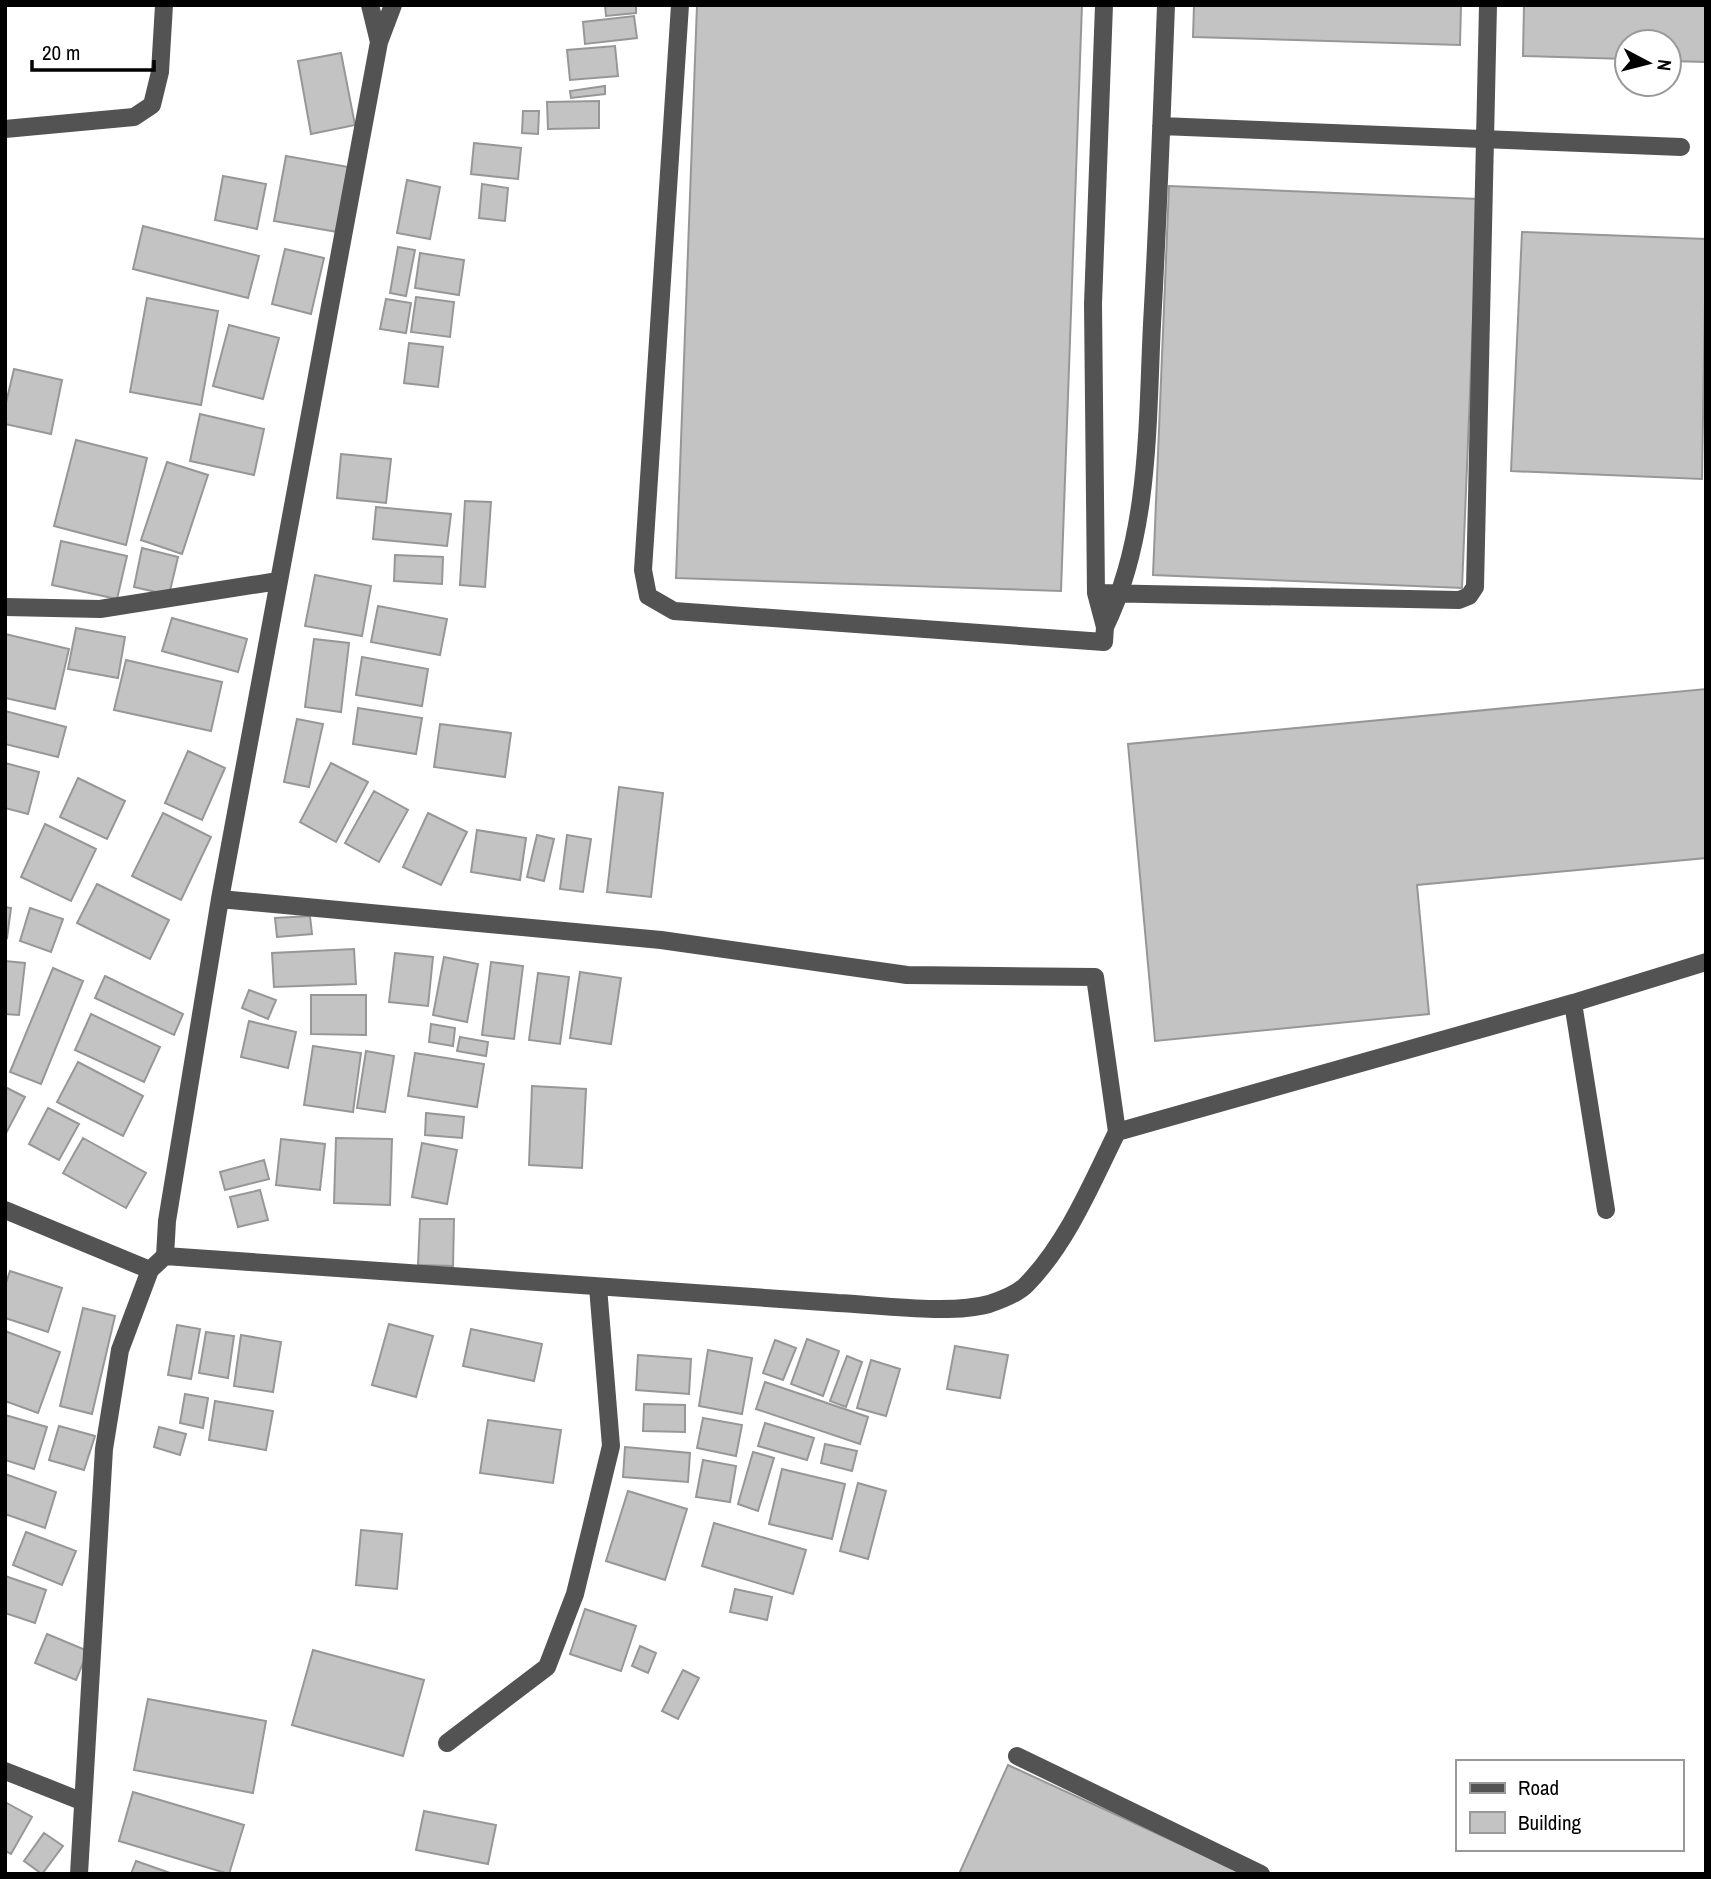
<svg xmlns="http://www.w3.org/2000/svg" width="1711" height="1879" font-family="'Archivo Narrow',sans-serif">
<rect width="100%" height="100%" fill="#fff"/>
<path fill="#c3c3c3" stroke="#979797" stroke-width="2" d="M605 5H636V13L606 16Z
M697 5H1082L1061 591 676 578Z
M1194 5H1461L1460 45 1193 37Z
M1524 5H1706V62L1669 61V42H1627V59L1523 56Z
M634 16 637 38 585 44 583 22Z
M615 46 618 76 570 80 567 50Z
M341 53 355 125 311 134 298 61Z
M605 86V94L571 98 570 91Z
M599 101V128L548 129 547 102Z
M523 111H539L538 134 522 133Z
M474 143 521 148 518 179 471 174Z
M286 156 354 168 343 233 274 221Z
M223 176 266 184 257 229 215 220Z
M407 180 440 187 430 239 397 233Z
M482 184 508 188 505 221 479 218Z
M1169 186 1478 199 1462 588 1153 575Z
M143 226 259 256 248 298 133 269Z
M1522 232 1706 239 1702 479 1511 471Z
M398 247 415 250 406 296 390 293Z
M285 249 324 258 311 314 272 304Z
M420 253 464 260 459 295 415 288Z
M416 297 454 302 450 337 411 332Z
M147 298 218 311 201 405 130 392Z
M386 299 411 303 406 333 380 329Z
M229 325 279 338 263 399 213 386Z
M409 343 443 347 438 387 404 383Z
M14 369 62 380 51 434 5 424V407Z
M200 414 264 429 254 475 190 461Z
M76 440 147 458 126 545 54 526Z
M341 454 391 459 386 503 337 498Z
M167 462 208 475 182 554 141 540Z
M465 501 491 502 485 587 460 585Z
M376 507 451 514 447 546 373 539Z
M61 541 127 556 117 599 52 585Z
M142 548 178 557 169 595 134 587Z
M395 555 443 557 442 584 394 581Z
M315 575 371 586 362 636 305 626Z
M378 606 447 619 440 655 371 642Z
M172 618 247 639 238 672 162 651Z
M76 628 125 637 118 678 68 669Z
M5 634 69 649 55 709 5 698Z
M314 639 349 643 341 712 305 707Z
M362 657 428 669 422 706 356 695Z
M126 660 222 682 211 731 114 710Z
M1706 689V858L1417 885 1429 1014 1155 1041 1128 744Z
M358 708 422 718 416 754 353 744Z
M5 711 66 727 58 757 5 744Z
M297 719 323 724 309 787 284 782Z
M440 724 511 733 505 777 434 767Z
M188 751 225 768 202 820 165 803Z
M5 763 39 772 28 814 5 808Z
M331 763 368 782 336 842 300 822Z
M78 778 125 801 107 839 60 817Z
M619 787 663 793 651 897 607 892Z
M374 791 408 810 379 862 345 843Z
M163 813 211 837 181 900 132 876Z
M428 813 467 832 441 885 403 867Z
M45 824 96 849 71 901 21 877Z
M477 830 526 838 520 880 471 872Z
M537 835 554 839 544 881 527 877Z
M567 835 591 839 583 892 560 889Z
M97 884 169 920 150 959 77 923Z
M5 907 11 908 7 938 5 937Z
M30 908 63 919 51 952 20 941Z
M310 916 312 934 277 937 275 918Z
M354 949 356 984 274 987 272 953Z
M395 953 433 957 428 1006 389 1002Z
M444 957 478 964 467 1022 433 1015Z
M5 961 25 963 19 1015 5 1014Z
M491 962 523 966 514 1039 482 1035Z
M53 968 83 981 41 1084 10 1072Z
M580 972 621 978 611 1044 570 1038Z
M538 973 569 977 560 1044 529 1040Z
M105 976 183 1014 174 1035 95 998Z
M249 990 276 1000 268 1019 242 1008Z
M311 995H366V1035L311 1034Z
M91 1014 160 1047 144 1082 75 1050Z
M249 1021 296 1032 288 1068 241 1057Z
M431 1024 455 1028 453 1046 429 1042Z
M460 1037 488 1042 486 1056 457 1051Z
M313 1046 361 1053 353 1112 304 1105Z
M366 1051 394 1056 385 1112 357 1108Z
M415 1053 484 1064 477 1107 408 1096Z
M78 1062 143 1096 123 1136 57 1102Z
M532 1086 586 1089 582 1168 529 1165Z
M5 1087 25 1097 5 1135Z
M48 1108 79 1124 59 1160 29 1144Z
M426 1113 464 1117 462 1138 425 1135Z
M83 1138 146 1173 126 1208 63 1173Z
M336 1138 392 1139 390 1205 334 1203Z
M281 1139 325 1144 320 1190 276 1185Z
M422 1143 457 1150 447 1204 412 1197Z
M264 1160 269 1179 225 1190 220 1172Z
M260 1190 268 1220 238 1227 230 1197Z
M420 1219H454L453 1266 418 1265Z
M10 1271 62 1288 48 1332 5 1318V1286Z
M83 1308 115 1316 92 1414 60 1406Z
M389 1324 433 1336 416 1397 372 1385Z
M177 1325 200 1329 191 1379 168 1375Z
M471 1329 542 1344 534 1381 463 1366Z
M5 1331 60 1352 38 1413 5 1401Z
M206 1332 234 1336 228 1378 199 1373Z
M241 1335 281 1342 273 1392 234 1386Z
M807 1339 839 1351 823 1396 791 1384Z
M775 1340 796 1348 783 1380 763 1373Z
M955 1346 1008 1355 1000 1398 947 1389Z
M708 1350 752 1358 742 1414 699 1406Z
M638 1355 691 1359 689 1394 636 1390Z
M847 1356 862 1362 846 1407 830 1401Z
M871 1360 900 1369 886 1416 857 1408Z
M765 1382 868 1417 860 1444 756 1409Z
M185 1394 208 1398 203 1428 180 1423Z
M215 1401 273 1411 266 1450 209 1440Z
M644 1404 685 1405V1432L643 1431Z
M5 1415 47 1427 34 1469 5 1460Z
M703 1418 742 1425 736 1456 697 1448Z
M488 1420 561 1430 553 1483 480 1473Z
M765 1423 814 1438 807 1460 758 1446Z
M59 1426 95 1436 84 1470 49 1460Z
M159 1427 186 1434 180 1455 154 1447Z
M825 1444 857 1451 852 1471 821 1463Z
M625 1447 690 1453 688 1482 623 1477Z
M753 1452 774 1458 758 1511 738 1504Z
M703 1460 736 1466 730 1502 696 1497Z
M782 1469 845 1484 832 1539 769 1524Z
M5 1474 56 1492 45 1528 5 1514Z
M858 1483 886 1491 868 1559 840 1551Z
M628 1491 687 1509 665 1580 606 1561Z
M714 1523 806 1550 793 1594 702 1566Z
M361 1530 402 1534 397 1589 356 1585Z
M26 1532 76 1551 62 1585 13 1565Z
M5 1576 46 1590 35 1623 5 1613Z
M735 1589 772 1597 767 1620 730 1612Z
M585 1609 636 1626 621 1671 570 1654Z
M47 1634 88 1651 76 1680 35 1663Z
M640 1646 656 1653 648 1673 632 1666Z
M313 1650 424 1680 403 1756 292 1725Z
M683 1670 699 1678 678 1719 662 1711Z
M148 1699 266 1721 253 1793 134 1770Z
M1008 1765 1245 1874H959Z
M133 1792 244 1825 229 1874 119 1841Z
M5 1802 32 1817 11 1854 5 1851Z
M424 1811 496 1825 488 1864 416 1850Z
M44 1833 63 1846 42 1874 24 1861Z
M136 1861 173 1874H131Z"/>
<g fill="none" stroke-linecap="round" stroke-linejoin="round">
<path stroke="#535353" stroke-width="18" d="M370 5 379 42
M680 5 643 570 648 596 674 611 1104 642 1105 627 1096 593 1093 304 1104 5
M1161 126 1681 147
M5 129 134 117 152 105 160 72 164 5
M1096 593 1459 600 1469 596 1475 587 1488 5
M5 607 100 609 278 581
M1105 627C1150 535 1147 425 1152 324 1158 218 1162 112 1166 5
M220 899 661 940 907 975 1095 977 1117 1132
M1573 1003 1606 1210
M5 1210 150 1270
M165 1256 167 1221 220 899 379 42 393 5
M447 1743 547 1667 575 1594 611 1446 598 1287
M1017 1756 1261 1874
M5 1771 81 1801
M79 1874 104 1449 120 1350 150 1270 165 1256 838 1303C880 1305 950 1315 989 1304 1001 1300 1018 1294 1027 1284 1067 1243 1092 1183 1117 1132L1573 1003 1706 962"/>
</g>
<rect width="1711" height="1879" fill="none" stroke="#000000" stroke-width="14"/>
<rect x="1456" y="1760" width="228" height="91" fill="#ffffff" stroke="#999999" stroke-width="2"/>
<rect x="1470" y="1783" width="35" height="10" fill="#535353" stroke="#999999" stroke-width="2"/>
<text x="1518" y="1795" font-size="21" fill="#000000">Road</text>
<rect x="1470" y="1812" width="35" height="21" fill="#c3c3c3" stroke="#999999" stroke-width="2"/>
<text x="1518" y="1830" font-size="21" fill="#000000">Building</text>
<g transform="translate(1648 63) rotate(97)"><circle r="33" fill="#ffffff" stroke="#999999" stroke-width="2"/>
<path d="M0-5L12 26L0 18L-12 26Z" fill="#000000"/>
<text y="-10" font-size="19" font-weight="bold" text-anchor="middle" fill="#000000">N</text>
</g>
<path d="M32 60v10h122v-10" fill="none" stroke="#000000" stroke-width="3.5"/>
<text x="42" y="60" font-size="21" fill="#000000" stroke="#ffffff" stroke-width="5" paint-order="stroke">20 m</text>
</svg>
